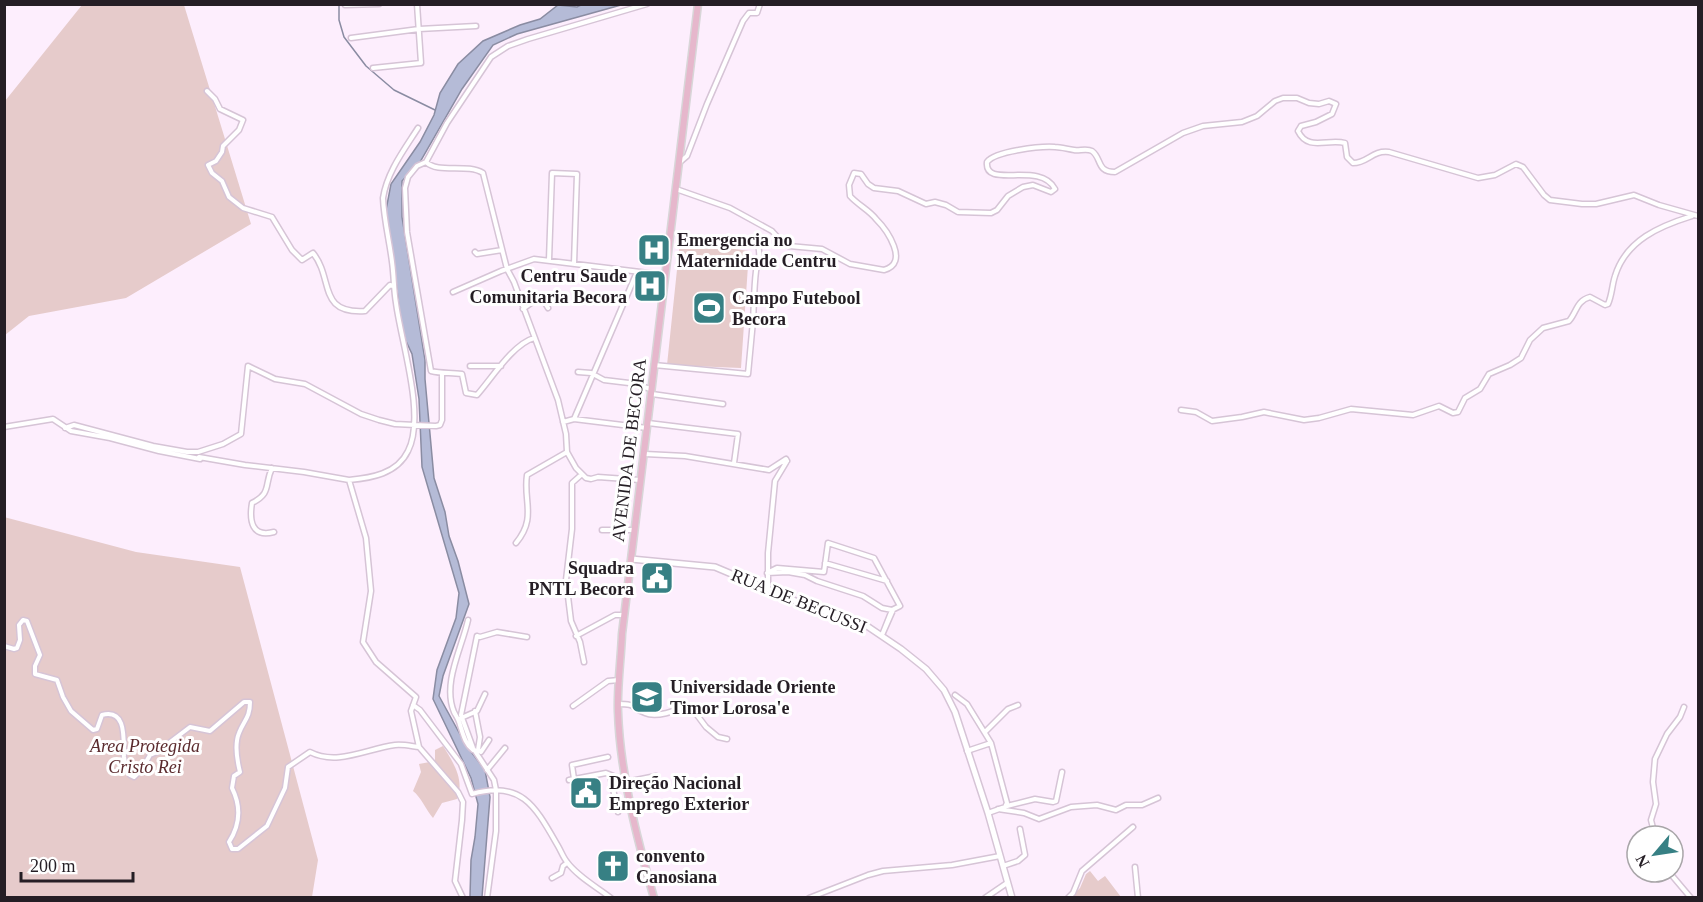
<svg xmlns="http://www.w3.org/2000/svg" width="1703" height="902" font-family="Georgia,serif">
<rect width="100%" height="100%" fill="#fdeefd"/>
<path fill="#e6cbcb" d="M82 5H184L251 224 126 298 29 316 5 335V101Z
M680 241 749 251 741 368 667 365Z
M4 517 136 552 240 567 318 860 312 897H5Z
M443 746C453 762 465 780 457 799L442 803 433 818C426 810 421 797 413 791L421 772 419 764 435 761V750Z
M1090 871 1098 881 1105 876 1121 897H1071L1080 888 1086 874Z"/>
<path fill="#b5bbd7" stroke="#8a8ca2" stroke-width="1.5" d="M583 4 621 5 517 34 493 45 462 89 420 162 402 181V217L425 360V379L434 478 445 512 449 536 458 561 469 604 443 676 439 696 466 745 485 770 490 797 482 897H470L471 860 475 837 478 804 471 778 433 699 437 670 456 618 459 593 422 467 419 399 412 354 405 339 400 316 394 264 386 210 391 184 420 142 434 115 440 93 458 64 483 41 520 25 540 19 558 5 577 7Z"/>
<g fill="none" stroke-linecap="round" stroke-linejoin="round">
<path stroke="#8a8ca2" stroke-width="1.5" d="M339 4V20L344 37 366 66 394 90 435 110"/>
<g stroke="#d6c4d6" stroke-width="7">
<path id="street" d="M345 5 379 4
M351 38 419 29 476 26
M373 68 421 63 417 4
M207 91 215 99 220 109 243 120 239 130 223 146 222 152 216 161 208 165 212 173 222 181 229 197 243 208 272 217 292 250 302 260 313 253C334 279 317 314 365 311L390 285 394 286
M418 128C404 150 387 172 383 198 384 223 391 246 393 271 394 281 394 292 396 303 401 342 426 416 408 451 397 474 371 478 349 480L366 538 371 591 363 642 376 662 416 697 411 711 419 747 458 792 463 802 462 820 455 881 463 898
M426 162C438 174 467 163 483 173L507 269 514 282 558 400 566 434 567 452 576 468 586 478 591 479 598 477 640 480
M680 162 687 156 707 104 743 21 749 13H757L760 4
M676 189 730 208 772 231 783 243 789 246 822 249 850 264 884 270C910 263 887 230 876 219 869 210 858 205 850 196L849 185 854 173 861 174 868 184 874 188 898 191 926 204 935 202 946 205 958 212 991 213 997 210 1008 196 1023 187 1033 185 1051 192 1055 189C1040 160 984 190 987 162 995 151 1041 146 1055 147 1061 147 1067 149 1074 150 1079 151 1087 148 1092 151 1102 158 1096 172 1115 172L1183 133 1203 126 1242 122 1257 116 1275 101 1283 98H1297L1309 103 1319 104 1329 101 1336 104 1332 114 1316 122 1301 126 1298 131C1308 152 1328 138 1345 143L1347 157 1353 163C1368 163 1372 150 1389 152L1478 178 1495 175 1516 164 1523 167 1544 195 1550 200 1582 204H1596L1634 195 1659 205 1698 216
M738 242 758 246C761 256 758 261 756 271 754 287 754 304 753 321
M475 252 477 254 502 250
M549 260 552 173 577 174 574 264
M453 292 501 271 534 259 665 275
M523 309 541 296 548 308
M534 338C513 344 492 378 477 395L466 393 462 374C452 372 442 374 431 371L407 232 405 188 408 177 417 166 426 162 447 123 491 57 508 46 528 39 647 4
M654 365 748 374 753 321 763 320
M470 366H501
M578 372 591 373 604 380 629 383 651 389
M652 394 723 404
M1181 410 1196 412 1212 421 1242 417 1264 412 1304 420 1319 418 1351 409 1413 415 1439 406 1453 413 1458 412 1465 398 1480 389 1489 374 1510 365 1521 358 1530 340 1543 328 1569 321C1577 312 1576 301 1590 297L1605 305 1608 304C1612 295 1612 285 1615 276 1626 240 1660 226 1692 216
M574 419 637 272
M563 422 574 419 647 428
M648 423 738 434 734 463
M4 427 53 419 71 431 110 438 159 451 200 459
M65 428 74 425 153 446 187 452H198L223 444 241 434 248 366 275 379 305 384 361 414 379 420 395 424 436 426 440 425 442 420V374
M645 454 685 456 769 470 786 459 787 461
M199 457 245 465 304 472 349 480
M272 468C264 485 272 493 252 503 249 521 252 538 274 532
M581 475 572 483V529L566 580 571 621 580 642 584 662
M602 530H634
M516 543C537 518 523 501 527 475L567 452
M828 543 874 558 900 606 892 610 882 608 863 596 817 581 805 575 788 572 767 573 777 568 824 572Z
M825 563 887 581
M768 589V553L775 481 787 461
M892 610 882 635 893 610
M468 620C462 648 442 683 454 712 456 716 459 720 460 725 463 734 465 744 473 750
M576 636 615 615H624
M4 646 14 649 17 648 20 640 19 625 23 620 27 621 40 655 35 666V674L57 680 63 697 71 711 93 730 97 729 102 715C128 708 123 742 124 757 125 764 127 769 130 775L134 777 142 769 150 755 157 752 190 727 210 731 244 702H250C250 718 244 720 239 733 234 745 237 760 240 772L234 776 232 788C241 806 240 825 229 842L232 849H238L267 826 285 788 288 767 310 752C337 766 366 749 395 745 402 744 411 746 419 747
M955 695 967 704 991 743 967 751
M618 704C637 704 630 707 645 713 656 718 676 711 686 706L691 707 706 727 718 737 727 739
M413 705 420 710 461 764 472 794C522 780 535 806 558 846 561 851 563 857 567 862 578 877 597 887 611 898
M573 706 608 681 619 680
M475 711 480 737 478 750 481 752 489 740
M459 719 477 711 485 694
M985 732 1008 709 1018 705
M487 770 505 748
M610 775 618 812
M574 779 572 765 608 757
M569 780 606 773 616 777 625 778
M626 782 656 776
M1007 806 1035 799 1053 802 1056 801 1062 772
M998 809 1024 813 1039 819 1071 807 1097 805 1116 810 1126 805H1142L1158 798
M988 813 1005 807 1007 803 991 743
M1655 836 1651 820 1656 804 1653 782 1655 759 1667 734 1680 717 1684 707
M1003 866 1018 861 1025 855 1020 829
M1135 867 1138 898
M1669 872 1691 898
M552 878 561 873 563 866 567 863
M487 898 496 831V790L494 780 473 748 461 715 477 636 480 637 497 632 527 637
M809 898 868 875 883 871 952 865 1000 856
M985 898 1007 883
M1068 898 1073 893 1082 871 1133 827"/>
</g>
<g stroke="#d6c4d6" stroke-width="8">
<path id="secondary" d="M631 559 715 567 805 605 864 624 901 649 926 669 944 690 955 712 988 813 1012 898"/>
</g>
<g stroke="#d8d6d8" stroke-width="9">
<path id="primary" d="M654 898C637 839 620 773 618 712 617 686 621 660 622 634L698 4"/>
</g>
<use href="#street" stroke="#fff" stroke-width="4"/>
<use href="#secondary" stroke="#fff" stroke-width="5"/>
<use href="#primary" stroke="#e6b7cc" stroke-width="6"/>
</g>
<defs>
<g id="hospital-square" transform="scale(1.725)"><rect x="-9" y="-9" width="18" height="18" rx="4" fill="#378084" stroke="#fff"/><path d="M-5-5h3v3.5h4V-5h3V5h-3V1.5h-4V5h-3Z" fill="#fff"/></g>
<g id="stadium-square" transform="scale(1.725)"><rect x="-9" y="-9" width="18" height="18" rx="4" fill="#378084" stroke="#fff"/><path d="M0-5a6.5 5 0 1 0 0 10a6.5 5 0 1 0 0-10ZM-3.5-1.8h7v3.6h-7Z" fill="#fff"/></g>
<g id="civic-square" transform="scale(1.725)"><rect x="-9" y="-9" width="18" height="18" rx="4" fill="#378084" stroke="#fff"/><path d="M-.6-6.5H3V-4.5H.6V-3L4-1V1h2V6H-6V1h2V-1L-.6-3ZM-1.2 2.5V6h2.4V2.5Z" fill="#fff"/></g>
<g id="university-square" transform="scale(1.725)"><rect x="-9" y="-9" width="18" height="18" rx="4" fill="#378084" stroke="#fff"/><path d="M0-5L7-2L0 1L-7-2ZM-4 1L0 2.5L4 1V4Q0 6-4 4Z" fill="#fff"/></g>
<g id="church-square" transform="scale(1.725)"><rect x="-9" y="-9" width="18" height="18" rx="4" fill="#378084" stroke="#fff"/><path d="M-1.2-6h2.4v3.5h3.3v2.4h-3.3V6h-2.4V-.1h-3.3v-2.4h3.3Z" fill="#fff"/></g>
</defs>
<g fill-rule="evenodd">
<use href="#hospital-square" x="654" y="250"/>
<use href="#hospital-square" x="650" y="286"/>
<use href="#stadium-square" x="709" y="308"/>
<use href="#civic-square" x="657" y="578"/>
<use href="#university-square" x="647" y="697"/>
<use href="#civic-square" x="586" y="793"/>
<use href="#church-square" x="613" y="866"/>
</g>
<g text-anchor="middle" stroke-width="6" stroke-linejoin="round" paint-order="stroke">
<g font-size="18" font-weight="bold" fill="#251e25" stroke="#fff" text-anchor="start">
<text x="677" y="246">Emergencia no<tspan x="677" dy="21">Maternidade Centru</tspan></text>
<text x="627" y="282" text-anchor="end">Centru Saude<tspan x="627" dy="21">Comunitaria Becora</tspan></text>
<text x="732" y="304">Campo Futebool<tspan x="732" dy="21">Becora</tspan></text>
<text x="634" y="574" text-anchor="end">Squadra<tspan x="634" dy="21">PNTL Becora</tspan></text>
<text x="670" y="693">Universidade Oriente<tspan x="670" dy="21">Timor Lorosa'e</tspan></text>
<text x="609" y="789">Direção Nacional<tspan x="609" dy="21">Emprego Exterior</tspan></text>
<text x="636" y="862">convento<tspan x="636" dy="21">Canosiana</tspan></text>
</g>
<g font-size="18" fill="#251e25" stroke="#fff">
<text transform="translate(629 450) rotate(-83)" y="6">AVENIDA DE BECORA</text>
<text transform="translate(799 601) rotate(22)" y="6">RUA DE BECUSSI</text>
</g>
<g font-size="18" font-style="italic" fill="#5b2b2e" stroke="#fff">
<text x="145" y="752">Area Protegida<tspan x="145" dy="21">Cristo Rei</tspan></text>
</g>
</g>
<rect width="1703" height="902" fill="none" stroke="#251e25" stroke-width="12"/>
<g transform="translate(1655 854) rotate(241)"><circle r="28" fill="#ffffff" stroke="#a8a5a8" stroke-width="1.5"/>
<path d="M0-4.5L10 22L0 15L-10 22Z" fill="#378084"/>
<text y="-9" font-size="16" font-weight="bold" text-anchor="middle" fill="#251e25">N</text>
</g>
<path d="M21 872v9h112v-9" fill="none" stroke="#251e25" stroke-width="3"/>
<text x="30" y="872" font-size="18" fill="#251e25" stroke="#ffffff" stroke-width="4.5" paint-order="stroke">200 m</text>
</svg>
